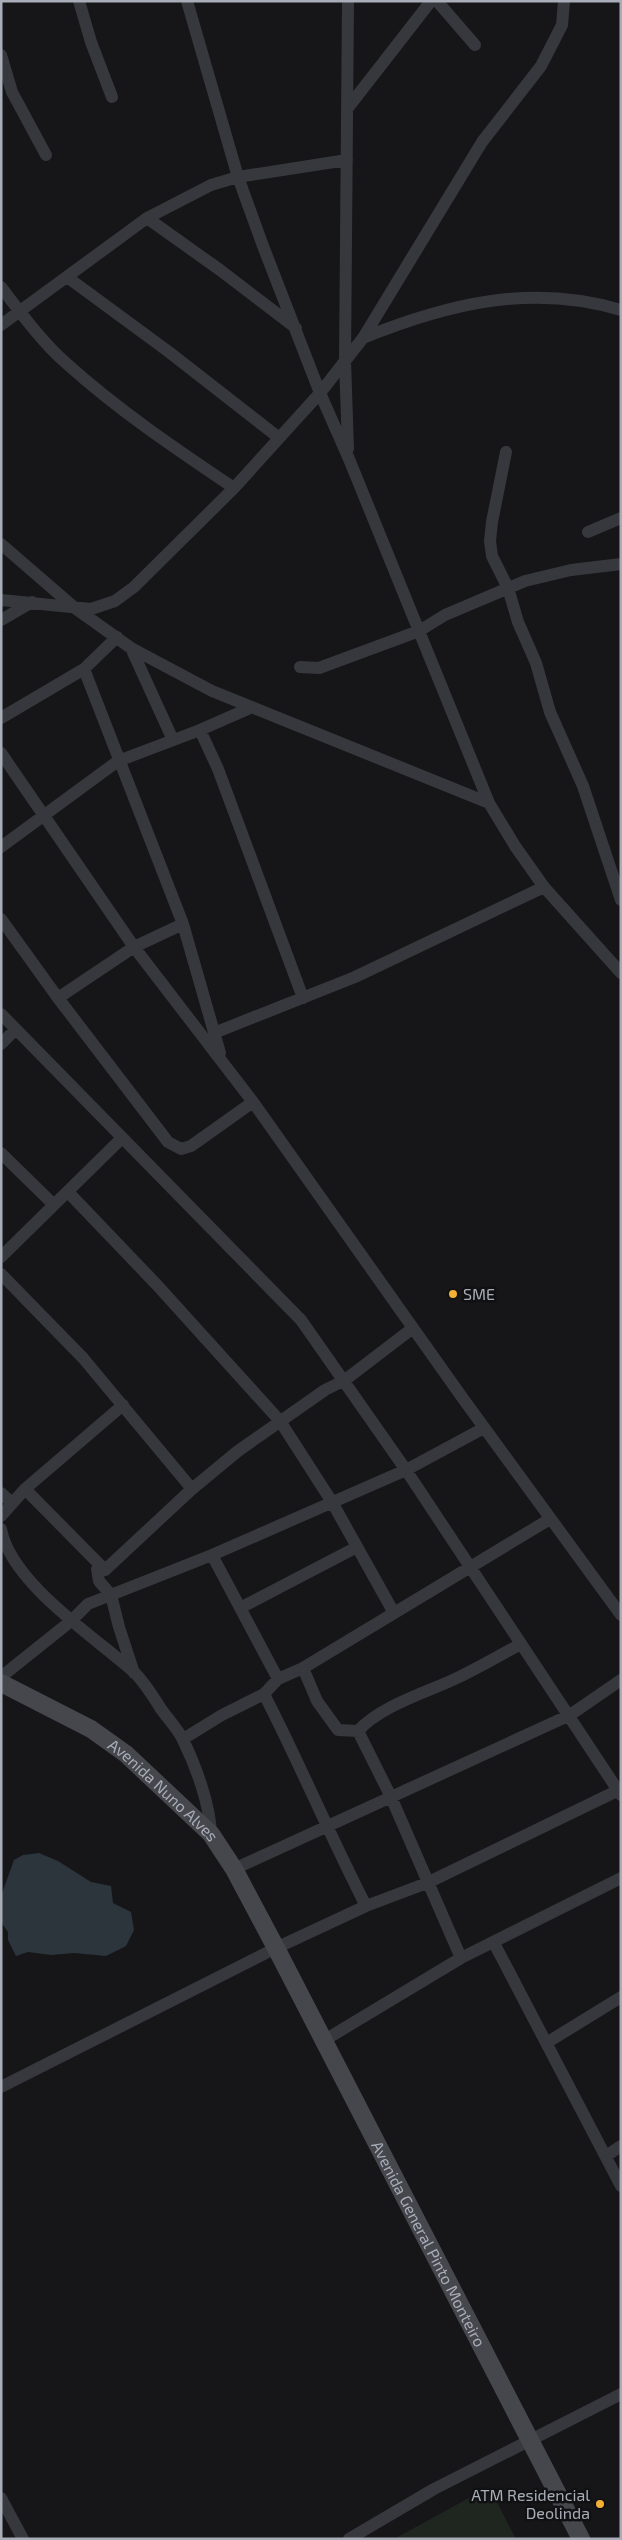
<svg xmlns="http://www.w3.org/2000/svg" width="622" height="2540" font-family="'Exo 2',sans-serif">
<rect width="100%" height="100%" fill="#161618"/>
<path fill="#1e261f" d="M489 2487 516 2539H394Z"/>
<path fill="#2c353c" d="M39 1853 58 1861 91 1882 111 1886 113 1903 131 1912 134 1930 126 1946 106 1956 74 1953 51 1955 28 1952 16 1956 8 1940V1932L1 1922V1896L14 1860 23 1855Z"/>
<g fill="none" stroke-linecap="round" stroke-linejoin="round">
<path stroke="#37383d" stroke-width="12" d="M79 1 91 42 112 97
M187 1 238 177 263 246 320 393 349 459 489 803 515 846 544 887 621 973
M348 1 345 360 348 449
M437 1 475 45
M1 55 12 92 46 155
M347 109 431 1
M147 218 220 270 296 328
M67 277 169 352 278 437
M1 287C21 313 41 341 66 363 118 410 176 449 234 488
M1 325 147 218 211 185 238 177 347 160
M363 338C447 304 531 283 621 310
M506 452 492 522 490 541 492 556 508 588 518 622 536 663 550 712 583 786 621 900
M588 532 621 518
M1 544 75 608 131 648 212 691 489 803
M1 600 91 609 115 601 134 587 234 488 320 393 363 338 482 142 541 66 562 25 564 1
M1 620 32 602
M131 648 173 740
M300 667 319 668 419 631 445 615 525 581 571 570 621 564
M84 669 183 924 220 1053
M1 718 84 669 117 637
M200 730 218 769 303 998
M1 753 134 947 253 1102 464 1400 621 1615
M1 847 118 761 200 730 250 708
M1 919 58 998 168 1142 181 1149 191 1146 253 1102
M58 998 134 947 183 924
M1 1014 301 1320 406 1470 621 1795
M214 1033 355 977 544 887
M1 1044 15 1030
M1 1153 54 1205
M68 1192 157 1285 280 1421 332 1502 394 1613
M1 1257 122 1138
M1 1274 83 1358 192 1489
M25 1489 105 1570
M1 1493 12 1503
M1 1516 25 1489 123 1405
M1 1529C11 1583 95 1637 134 1672 145 1683 153 1696 161 1709 168 1719 178 1729 183 1740 196 1766 210 1805 211 1834
M212 1555 278 1679
M240 1608 357 1547
M303 1668 317 1701 338 1730 358 1731
M134 1673 119 1627 111 1595 99 1581 97 1569 105 1570 192 1489 238 1451 325 1390 345 1380 413 1328
M1 1677 71 1621 88 1604 212 1555 406 1470 484 1428
M264 1694C300 1764 330 1836 366 1906
M183 1739 222 1715 264 1694 278 1679 303 1668 550 1519
M234 1869 570 1715 621 1680
M494 1943 621 2186
M461 1958 391 1797 358 1731C381 1705 429 1692 459 1677 480 1667 500 1655 521 1644
M323 2041 461 1958 621 1878
M548 2042 621 1997
M1 2087 276 1948 366 1906 427 1883 621 1789
M606 2156 621 2146
M1 2498 23 2539
M349 2539 434 2489 621 2394"/>
<path stroke="#45474d" stroke-width="18" id="s1" d="M1 1683 91 1729 126 1754 211 1834 234 1869 276 1948 581 2539"/>
</g>
<g fill="#f2b134" stroke="#111113" stroke-width="2">
<circle cx="453" cy="1294" r="5"/>
<circle cx="600" cy="2504" r="5"/>
</g>
<g text-anchor="middle" stroke-width="5" stroke-linejoin="round" paint-order="stroke">
<g font-size="16" fill="#a8adb8" stroke="#111113" text-anchor="start">
<text x="463" y="1300">SME</text>
<text x="590" y="2501" text-anchor="end">ATM Residencial<tspan x="590" dy="18">Deolinda</tspan></text>
</g>
<g font-size="16" fill="#a8adb8" stroke="#111113">
<text dy="6" stroke="none"><textPath href="#s1" startOffset="196">Avenida Nuno Alves</textPath></text>
<text dy="6" stroke="none"><textPath href="#s1" startOffset="725">Avenida General Pinto Monteiro</textPath></text>
</g>
</g>
<rect width="622" height="2540" fill="none" stroke="#a8adb8" stroke-width="5"/>
</svg>
